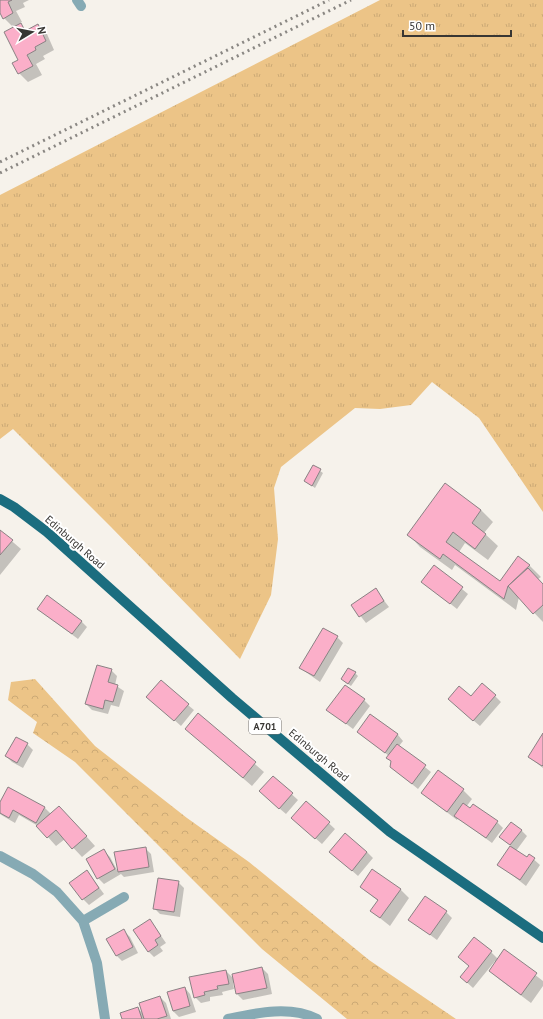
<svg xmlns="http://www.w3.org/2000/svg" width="543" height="1019" font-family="'PT Sans',sans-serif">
<defs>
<pattern id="grass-tufts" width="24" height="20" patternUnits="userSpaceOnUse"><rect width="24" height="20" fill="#ecc487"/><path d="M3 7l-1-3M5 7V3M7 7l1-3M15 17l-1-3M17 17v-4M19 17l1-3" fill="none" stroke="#cba975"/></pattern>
<pattern id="forest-crowns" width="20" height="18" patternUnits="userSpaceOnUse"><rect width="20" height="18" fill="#ecc487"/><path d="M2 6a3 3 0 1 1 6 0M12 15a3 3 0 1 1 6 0" fill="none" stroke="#cba975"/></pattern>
</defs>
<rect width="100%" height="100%" fill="#f6f2eb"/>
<path fill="url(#grass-tufts)" d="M380 0H543V512L479 418 432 382 411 405 380 409 355 408 281 467 274 488 278 539 271 595 240 659 111 527 13 429 0 439V195Z"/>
<path fill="url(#forest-crowns)" d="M35 679 95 746 187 818 249 862 369 960 456 1019H347L262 949 75 762 33 733 37 722 8 700 11 682Z"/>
<path fill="#0003" d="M0 0H29L23 3 25 7 16 11 22 22 20 23 27 31 38 26 47 34 54 50 43 56 45 59 36 64 42 75 28 82 19 73V61L14 28 4 18 0 11Z
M313 466 323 473 315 488 305 481Z
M445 485 481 510 493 522 484 533 498 546 488 560 465 543 459 552 500 582 529 565 541 577 538 579 543 585V622L519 597 516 610 455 565 452 570 420 547 409 535Z
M0 531 21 549 0 575Z
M434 566 468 594 457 609 423 582Z
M375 589 389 607 366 623 352 605Z
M38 609 81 621 87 627 78 639Z
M337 637 343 643 320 682 300 668Z
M111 670 117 676 115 685 124 691 119 707 111 705 108 714 92 710 86 704Z
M355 673 358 676 351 686 345 682Z
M495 696 501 702 480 726 455 705 471 698Z
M364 700 370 706 353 729 328 710Z
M154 702 188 705 194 710 181 726Z
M198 714 264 772 252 786 186 729Z
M371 715 398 735 403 741 399 746 431 772 418 789 391 767 392 762 388 758 389 756 358 732Z
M543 735V768L529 757Z
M27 744 33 750 23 768 12 762 6 756Z
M273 777 298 800 286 814 266 797Z
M9 788 45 808 51 814 68 816 95 846 82 857 65 839 56 846 38 826 19 815 15 823 3 816 0 814V805Z
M463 790 472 799 466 807 497 822 503 828 492 843 458 818 457 820 422 793Z
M306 802 335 829 322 844 298 823Z
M521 830 527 836 516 851 528 859 530 856 540 865 526 886 498 864 511 846 507 843Z
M145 848 151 854 154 872 124 877 121 874 104 884 98 878 104 851 110 857 118 872Z
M331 852H367L373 858 358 876Z
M87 871 104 894 89 905 83 899Z
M178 882 184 888 180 917 160 914 154 908Z
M361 887 400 889 409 898 390 926 371 911 378 901Z
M446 912 452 918 437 940 410 920Z
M150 920 166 943 160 947 163 951 154 957 148 951Z
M124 931 130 937 138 953 122 961 116 955Z
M504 951 543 981V986L531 1003 499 979 490 970 496 962 495 961 473 988 461 977 470 967 459 957 491 952 498 959Z
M262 968 268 974 272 994 243 1000 237 994 235 982 233 983 234 989 222 992 223 995 210 997V1001L201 1003 195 997 226 971 234 979Z
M185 988 190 994 196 1012 179 1017 173 1011Z
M160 997 166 1003 171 1019H123L138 1008 143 1014Z"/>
<path fill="#fbafc9" stroke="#8a8284" d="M0 0H12L8 2 13 13 3 19 0 13Z
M21 23 25 31 38 24 46 41 35 47 36 50 27 55 33 66 18 74 12 63 18 60 4 32Z
M313 465 321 469 312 486 304 481Z
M445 483 481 510 472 523 486 534 475 549 453 532 446 542 500 581 518 556 530 565 508 586 504 599 443 554 440 559 407 535Z
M0 530 13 540 0 555Z
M434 565 463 587 450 604 421 582Z
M528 568 543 584V605L533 614 508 586Z
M376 588 384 601 359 617 351 605Z
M47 595 82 621 72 634 37 609Z
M323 628 338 636 314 676 299 668Z
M97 665 112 669 108 682 118 685 113 702 105 700 103 709 85 704Z
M348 668 356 672 348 684 341 679Z
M161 680 189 704 174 721 146 697Z
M482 683 496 695 473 721 448 699 459 686 471 696Z
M345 685 365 699 346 724 326 710Z
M198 713 256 762 243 778 185 729Z
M370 714 398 734 385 753 357 732Z
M543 733V765L542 766 528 757Z
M16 737 28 743 17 763 5 756Z
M397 744 426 765 412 784 390 767 391 761 386 758Z
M438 770 464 789 447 812 421 793Z
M273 776 293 793 279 809 259 791Z
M8 787 45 807 36 823 13 810 9 818 0 813V802Z
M306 801 330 822 315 839 291 818Z
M463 803 470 808 473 804 498 821 486 838 454 816Z
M59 806 87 836 72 849 56 830 47 838 36 826Z
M511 822 522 830 510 845 499 837Z
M345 833 367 852 352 871 329 852Z
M510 846 527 857 529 854 535 858 520 880 497 865Z
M146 847 149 867 118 872 114 852Z
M104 849 115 869 97 879 86 859Z
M372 869 401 889 380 918 370 911 378 900 360 887Z
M87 870 99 888 82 900 69 883Z
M158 878 179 881 174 912 153 909Z
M425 896 447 911 430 935 408 920Z
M150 919 161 936 155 940 158 945 148 952 133 930Z
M124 929 133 947 116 956 106 939Z
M474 937 492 951 467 983 460 977 469 966 458 957Z
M504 949 537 973 521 995 489 971Z
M262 967 267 988 236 994 232 974Z
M226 970 229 984 217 986 218 989 204 992 205 995 194 998 189 977Z
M185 987 190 1006 173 1011 167 992Z
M160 996 167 1016 157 1019H144L139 1003Z
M138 1007 142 1019H122L120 1013Z"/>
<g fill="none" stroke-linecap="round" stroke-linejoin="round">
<path stroke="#86aab4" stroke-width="10" d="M77 0 81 6
M0 856 33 874 57 892 83 921 97 963 105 1019
M83 921 124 897
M228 1019C256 1013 290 1005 317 1019"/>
<path stroke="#1b6d7f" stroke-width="10" d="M0 499 14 507 47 532 232 698 390 832 543 938"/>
<path stroke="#8a8783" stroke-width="3" stroke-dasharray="2 4" stroke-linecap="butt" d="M0 162 329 0
M0 173 351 0"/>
</g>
<g text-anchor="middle" stroke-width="4" stroke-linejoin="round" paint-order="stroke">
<rect fill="#fff" stroke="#747270" stroke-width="1" x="249" y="718" width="32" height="16" rx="3"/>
<g font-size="10" font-weight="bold" fill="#383633">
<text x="265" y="730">A701</text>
</g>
<g font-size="11" fill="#383633" stroke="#fff">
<text transform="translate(75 542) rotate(41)" y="4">Edinburgh Road</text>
<text transform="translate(319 755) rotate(40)" y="4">Edinburgh Road</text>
</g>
</g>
<g transform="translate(32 32) rotate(80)" stroke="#ffffff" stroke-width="3" paint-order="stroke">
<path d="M0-3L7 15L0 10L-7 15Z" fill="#383633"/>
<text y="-6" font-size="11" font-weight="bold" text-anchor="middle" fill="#383633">N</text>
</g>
<path d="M403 30v6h108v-6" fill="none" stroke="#383633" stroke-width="2"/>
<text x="409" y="30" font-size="12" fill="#383633" stroke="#ffffff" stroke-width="3" paint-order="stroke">50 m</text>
</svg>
